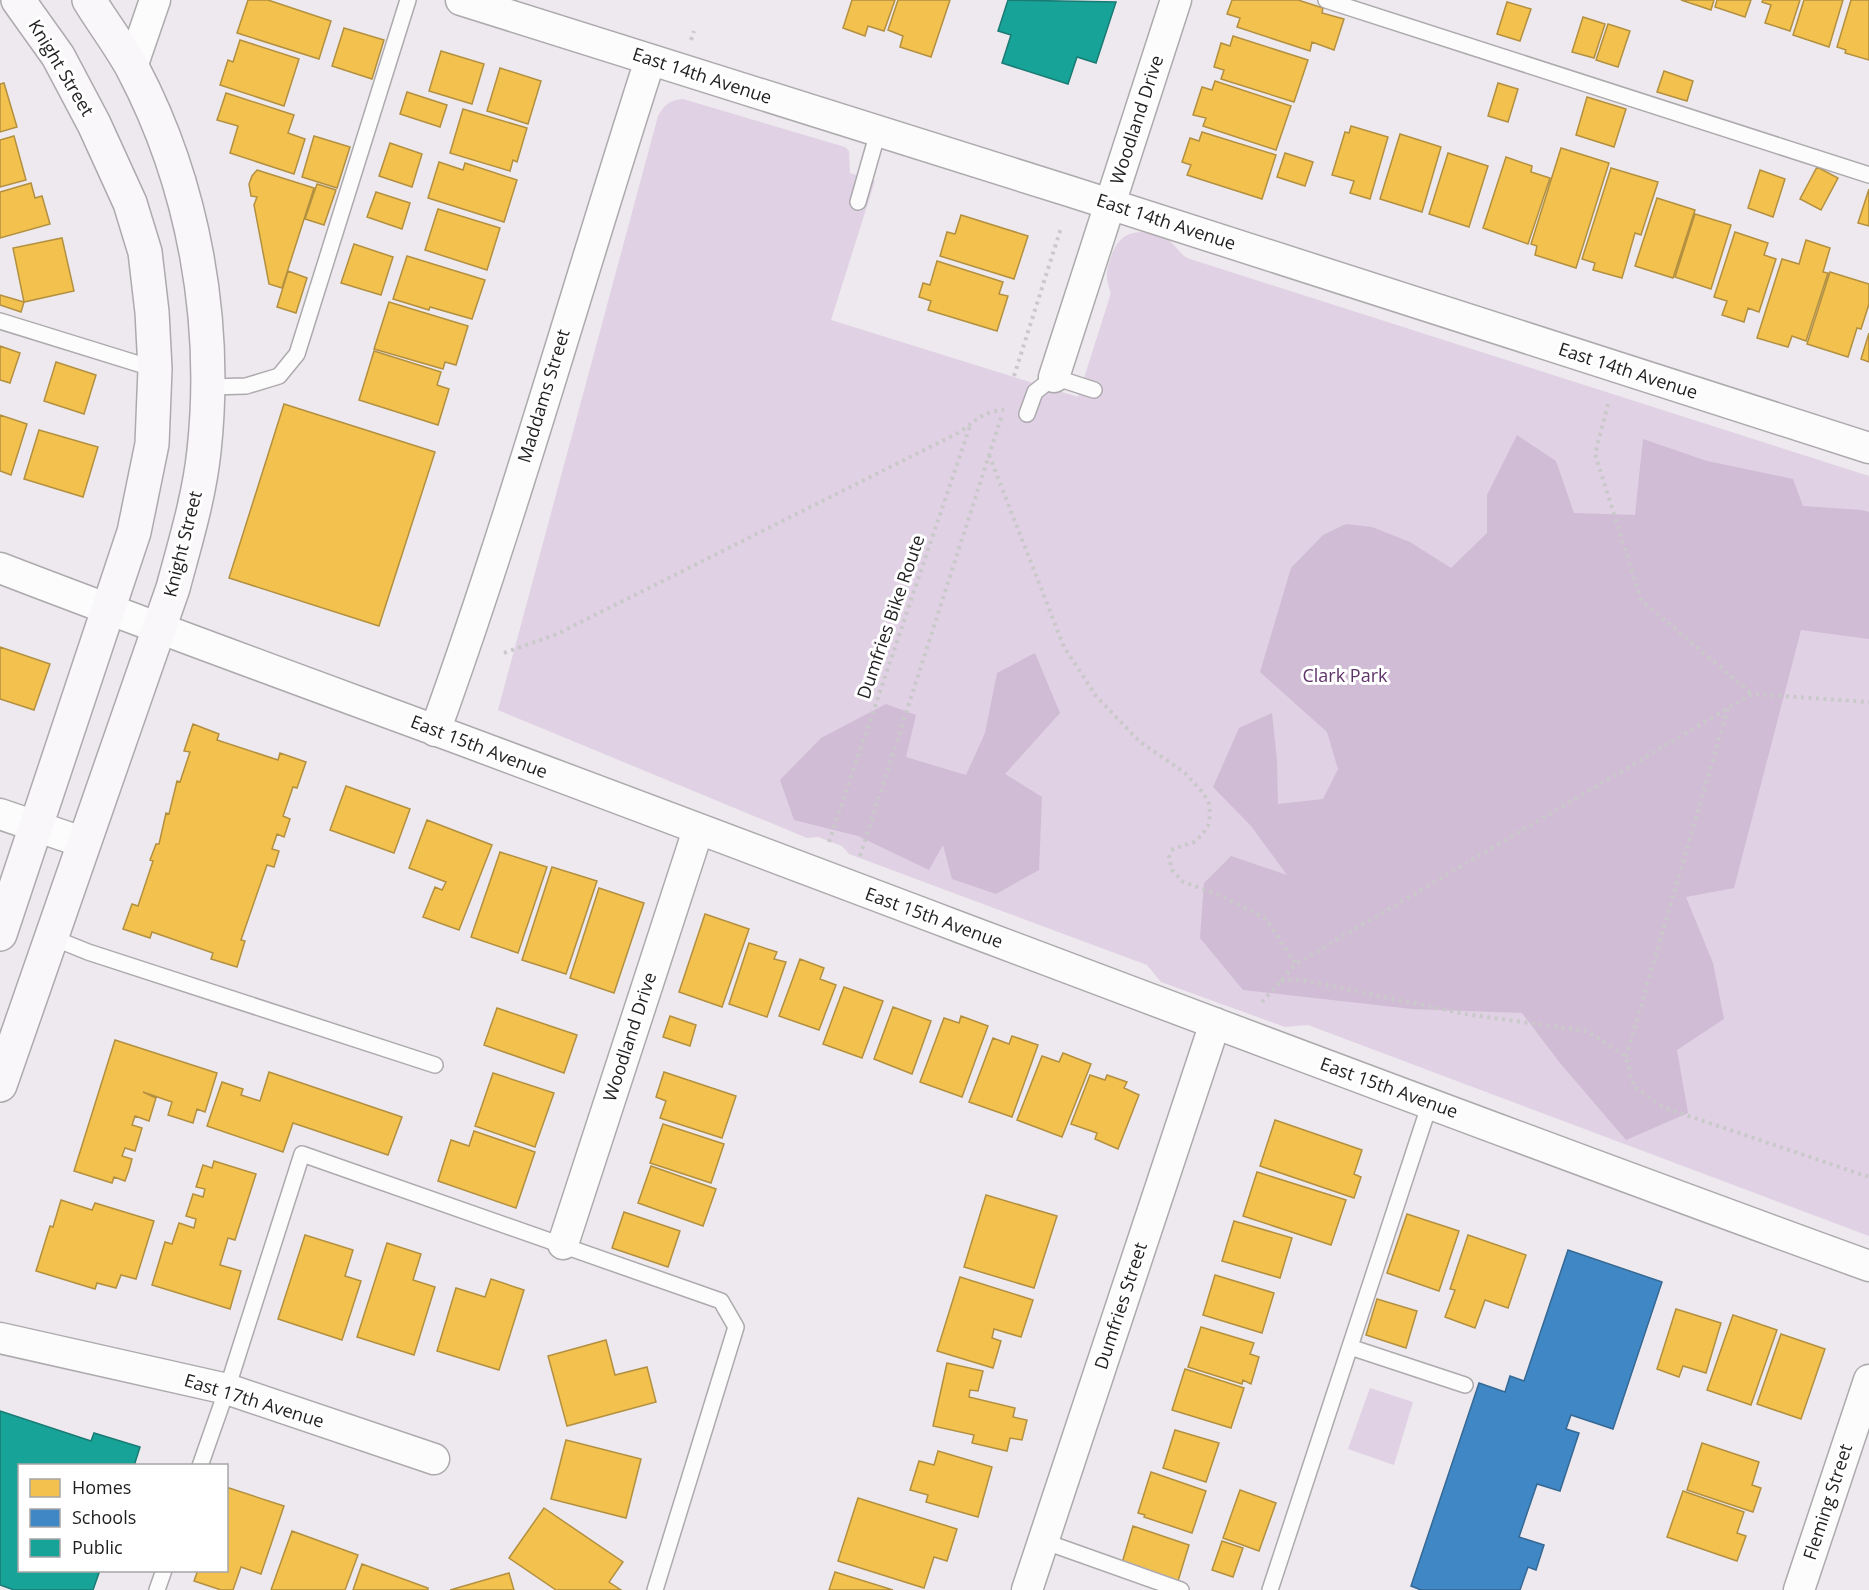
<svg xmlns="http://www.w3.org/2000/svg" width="1869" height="1590" font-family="'Open Sans',sans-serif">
<rect width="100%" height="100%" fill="#ede9ee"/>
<path fill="#e0d1e4" d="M683 99 845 147 849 151 850 173 875 181 831 320 1078 397 1111 293C1105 276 1106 273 1111 257 1120 228 1143 228 1167 239 1174 243 1179 253 1187 258L1869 476V1236L1308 1025 1285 1027 1161 982 1147 965 849 854 842 846 818 837 807 838 498 710 658 116C664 105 670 100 683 99Z
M1370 1388 1413 1402 1394 1465 1348 1449Z"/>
<path fill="#d0bcd5" d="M1517 435 1556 461 1574 513 1635 515 1643 439 1707 461 1793 479 1803 506 1861 510 1869 512V639L1801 630 1734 888 1686 897 1713 963 1724 1019 1677 1050 1688 1113 1626 1140 1560 1063 1522 1013 1412 1009 1243 990 1200 938 1204 883 1231 856 1287 875 1251 826 1213 787 1239 728 1272 713 1277 761 1278 804 1323 799 1338 769 1327 732 1260 672 1291 568 1323 535 1346 524 1372 527 1410 542 1451 568 1487 533V495Z
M1035 653 1060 713 1005 774 1042 797 1039 870 996 894 952 879 943 845 929 870 858 836 794 820 780 780 821 738 886 704 916 715 906 757 966 775 985 733 997 673Z"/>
<path fill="#f2c14e" stroke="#b39040" stroke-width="1.5" d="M248 0H268L331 21 319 59 237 33Z
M852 0H895L884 31 868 26 865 36 843 28Z
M898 0H950L931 57 900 47 903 36 888 30Z
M1232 0H1298L1323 8 1322 13 1344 19 1334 50 1312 42 1310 51 1237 27 1240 18 1227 14Z
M1681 0H1714L1711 10Z
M1717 0H1751L1745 17 1715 7Z
M1763 0H1800L1790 31 1765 23 1771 5 1762 2Z
M1804 0H1843L1829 47 1793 35Z
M1851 0H1869V60L1845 53 1846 50 1837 47Z
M1507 2 1531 9 1520 41 1497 34Z
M1583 17 1605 24 1594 58 1572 52Z
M1608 24 1630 31 1618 67 1596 60Z
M344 28 384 40 372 79 332 66Z
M1233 36 1308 60 1294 102 1221 79 1224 70 1214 67 1221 43 1230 46Z
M240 40 299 59 284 106 220 85 228 60 233 62Z
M441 51 484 64 472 104 429 91Z
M500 68 541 81 528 124 487 111Z
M1664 71 1693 81 1687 101 1657 92Z
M1215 81 1291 106 1276 150 1203 126 1206 118 1193 115 1202 87 1212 90Z
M4 83 17 127 0 132V84Z
M1498 83 1518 89 1508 122 1488 116Z
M407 92 447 105 440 127 400 114Z
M226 93 294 115 288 133 305 139 294 174 230 153 238 126 217 120Z
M1587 97 1626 109 1614 147 1576 135Z
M463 109 527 128 517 162 513 160 510 171 450 153Z
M1351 126 1388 137 1370 199 1350 193 1354 181 1332 175 1345 132 1349 133Z
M1202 132 1276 155 1262 199 1187 175 1191 165 1182 162 1190 138 1199 141Z
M1400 134 1441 147 1422 212 1380 199Z
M14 136 26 180 0 187V140Z
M314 136 350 147 337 188 302 177Z
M390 143 422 154 412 187 379 176Z
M1561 148 1609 163 1576 268 1535 255 1537 246 1531 244Z
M1285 153 1313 162 1305 186 1277 177Z
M1448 153 1488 166 1469 227 1429 214Z
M1506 157 1532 166 1531 172 1550 178 1528 244 1483 228Z
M439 162 463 170 465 163 517 180 504 222 428 198Z
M1817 167 1838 178 1821 210 1800 199Z
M1611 168 1658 182 1641 235 1635 233 1622 278 1593 270 1595 263 1582 259Z
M257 170 314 188 282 288 269 284 254 205 257 197 251 196 249 184 252 176Z
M1760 170 1785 179 1773 217 1748 208Z
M31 183 35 198 42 196 50 224 0 238V192Z
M317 184 336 190 324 225 305 219Z
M1869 189V226L1858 223Z
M376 192 410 203 402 229 367 217Z
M1657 198 1695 210 1673 278 1635 266Z
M438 209 500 228 487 270 425 250Z
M1695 214 1731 225 1711 289 1675 277Z
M961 215 1028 236 1014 279 940 256 947 232 955 234Z
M1735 232 1768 243 1764 255 1776 259 1759 312 1748 308 1744 322 1722 315 1727 301 1714 297Z
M62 238 74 291 24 302 13 248Z
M1806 240 1830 248 1823 272 1828 273 1806 341 1792 336 1788 347 1757 338 1782 259 1799 264Z
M354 244 393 257 381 295 341 283Z
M407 256 485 280 472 319 430 307 429 310 393 299Z
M937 261 1003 282 999 294 1008 296 997 331 928 310 931 301 919 297 923 283 930 285Z
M288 271 307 278 296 313 277 307Z
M1830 272 1869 284V304L1861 329 1857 328 1848 357 1807 344Z
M0 295 24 302 21 312 0 305Z
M389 302 468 326 456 365 445 362 443 369 374 349Z
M1869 333V362L1861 359Z
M0 346 20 353 10 383 0 380Z
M374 351 441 372 437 385 449 389 438 425 359 400Z
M56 362 96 375 84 414 44 401Z
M284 404 435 452 379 626 229 578Z
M0 415 27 424 11 475 0 471Z
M39 430 98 447 83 497 24 479Z
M0 647 50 664 34 710 0 699Z
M193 724 219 734 217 740 278 760 280 753 306 762 297 788 293 787 283 816 290 819 284 837 277 834 272 849 279 851 274 867 267 865 241 940 245 941 237 967 211 959 213 953 152 932 150 938 123 929 132 904 138 906 153 861 150 860 156 844H159L166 813 169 814 177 781 180 782 190 752 184 751Z
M346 786 410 809 394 853 330 830Z
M427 820 492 845 459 930 423 917 435 887 442 890 446 882 409 868Z
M500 852 547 867 518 953 471 937Z
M552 867 597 881 566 974 522 960Z
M599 888 644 903 614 993 570 978Z
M705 914 749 929 722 1007 679 992Z
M749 943 777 952 774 959 786 962 767 1017 729 1004Z
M800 959 824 968 820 979 836 985 819 1030 779 1016Z
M844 987 883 1001 862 1058 823 1044Z
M893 1007 931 1021 912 1074 874 1059Z
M497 1008 577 1035 564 1073 484 1045Z
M670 1016 696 1025 690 1046 663 1037Z
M961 1016 988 1026 962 1097 920 1082 944 1018 959 1023Z
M1012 1036 1038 1045 1012 1117 969 1102 993 1038 1009 1044Z
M115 1040 217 1073 205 1112 197 1109 193 1123 168 1115 172 1102 143 1092 156 1098 149 1121 135 1116 132 1125 142 1128 135 1151 125 1148 122 1156 132 1159 129 1170 125 1181 114 1177 112 1183 74 1171Z
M1063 1053 1091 1064 1062 1137 1017 1120 1042 1056 1059 1062Z
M269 1072 402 1117 388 1155 293 1123 283 1152 207 1126 222 1082 243 1089 241 1095 260 1101Z
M664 1072 736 1096 722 1138 660 1118 666 1101 656 1097Z
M493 1073 554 1093 535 1147 475 1126Z
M1090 1075 1105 1080 1107 1075 1127 1082 1124 1088 1139 1095 1118 1149 1095 1139 1097 1133 1071 1124Z
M1275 1120 1362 1150 1354 1174 1361 1177 1354 1198 1260 1166Z
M663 1124 724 1144 711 1183 650 1163Z
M474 1131 535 1152 516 1208 438 1181 451 1140 469 1146Z
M214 1161 256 1174 235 1240 228 1238 220 1265 241 1271 230 1309 152 1285 165 1242 172 1244 179 1223 194 1228 196 1219 186 1216 193 1194 203 1197 205 1189 196 1187 203 1165 212 1168Z
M651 1166 716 1189 703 1226 638 1203Z
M1257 1172 1346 1200 1331 1245 1243 1216Z
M986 1195 1057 1216 1034 1288 964 1267Z
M61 1200 92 1210 95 1203 154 1221 136 1279 121 1275 116 1288 97 1283 95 1289 36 1271 50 1226 53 1227Z
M624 1212 680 1231 668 1267 612 1248Z
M1407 1214 1459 1231 1439 1291 1387 1273Z
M1234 1221 1292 1238 1280 1278 1222 1261Z
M305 1235 353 1250 345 1276 361 1281 342 1340 278 1319Z
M1468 1235 1526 1255 1508 1308 1485 1300 1475 1328 1445 1317 1455 1290 1450 1289Z
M387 1243 421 1254 413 1280 435 1287 414 1355 357 1337Z
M1215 1275 1274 1293 1262 1333 1203 1315Z
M960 1277 1033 1300 1021 1337 994 1329 992 1338 1001 1341 993 1368 937 1351Z
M491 1279 524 1290 499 1370 437 1351 456 1288 485 1297Z
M1377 1299 1417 1311 1406 1348 1366 1335Z
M1676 1309 1721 1323 1706 1373 1683 1366 1679 1377 1657 1369Z
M1733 1315 1777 1330 1751 1405 1707 1390Z
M1201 1327 1254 1343 1250 1354 1259 1357 1251 1384 1243 1380 1242 1384 1188 1367Z
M1781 1334 1825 1349 1801 1419 1757 1404Z
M606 1340 615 1375 647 1367 656 1402 567 1426 548 1356Z
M947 1363 983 1371 978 1391 970 1390 969 1397 1015 1408 1013 1417 1027 1420 1022 1440 1010 1438 1007 1451 972 1443 974 1435 933 1426Z
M1185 1369 1244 1388 1231 1428 1172 1410Z
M1175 1430 1219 1443 1206 1482 1163 1468Z
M566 1440 641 1459 626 1518 551 1499Z
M1702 1443 1759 1462 1752 1485 1761 1488 1753 1512 1687 1490Z
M938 1451 992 1467 978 1517 926 1502 928 1495 910 1490 919 1461 934 1465Z
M1151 1472 1206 1491 1192 1533 1144 1517 1145 1515 1138 1513Z
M226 1487 284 1506 261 1574 241 1567 233 1590H221L194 1581 198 1570H226Z
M1240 1490 1276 1503 1259 1551 1223 1538Z
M1683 1491 1744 1512 1737 1533 1746 1536 1737 1561 1667 1537Z
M858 1498 957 1529 947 1561 934 1557 924 1588 838 1561Z
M544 1508 623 1562 609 1582 621 1590H556L509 1558Z
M1133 1526 1189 1545 1178 1581 1122 1563Z
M292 1531 358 1555 345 1590H271Z
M1222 1541 1243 1548 1233 1577 1212 1570Z
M362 1564 428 1588V1590H353Z
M835 1572 893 1590H829Z
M509 1573 514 1590H450Z"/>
<path fill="#3f88c5" stroke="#366894" stroke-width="1.5" d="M1568 1250 1662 1282 1613 1429 1571 1415 1566 1429 1579 1433 1560 1491 1537 1484 1519 1537 1544 1545 1536 1570 1528 1567 1520 1590H1421L1411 1586 1479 1383 1505 1392 1510 1376 1524 1381Z"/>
<path fill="#17a398" stroke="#1a7b74" stroke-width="1.5" d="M1008 0 1116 2 1096 63 1077 57 1068 84 1002 63 1011 35 998 31Z
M0 1411 91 1441 94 1433 140 1447 134 1466H20V1570H100L93 1590H14L0 1585Z"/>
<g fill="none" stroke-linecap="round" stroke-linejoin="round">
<g stroke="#adaaad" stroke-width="18">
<path id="lane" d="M1326 0 1869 175
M858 202 878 132
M0 321 155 369
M209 387 246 386 279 376 297 354 408 0
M1027 414 1035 392 1054 377 1094 390
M51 937 88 952 435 1065
M1350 1347 1465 1385
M200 1466 227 1389 302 1154 721 1301 736 1327 655 1590
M1043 1541 1181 1590
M157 1590 164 1570
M1270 1590 1430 1103"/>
</g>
<g stroke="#adaaad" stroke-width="33">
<path id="street" d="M461 0 1072 192 1869 448
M132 67 155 0
M1054 377 1176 0
M0 568C156 628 313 685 470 743 936 917 1401 1096 1869 1266
M435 731C515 510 578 283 650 60
M0 814 85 843
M563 1244 698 830
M0 1338 227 1389 434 1459
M1027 1590 1215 1023
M1799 1590 1869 1380"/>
</g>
<g stroke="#adaaad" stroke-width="36">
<path id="secondary" d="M0 934 134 532 152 444 155 369 152 312 145 252 130 203 94 124 58 56 18 0
M0 1085 173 588C185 543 199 498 204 451 218 322 194 185 133 69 120 45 103 23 89 0"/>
</g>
<path stroke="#cac9ca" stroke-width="4" stroke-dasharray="3 4.5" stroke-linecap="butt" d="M691 40 694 31
M1014 376 1061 228
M1608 404 1595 454 1641 600 1752 694
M989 455 1064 647 1096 696 1140 742 1185 773 1204 794 1209 804 1210 815 1208 826 1202 835 1194 842 1173 849 1169 857 1172 870 1183 882 1217 894 1265 918 1296 964
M504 653 557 634 958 433C977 421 980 412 1004 410
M829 842 970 426
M860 856 1002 415
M1281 981 1303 980 1465 1014 1587 1031 1626 1057 1634 1087 1665 1108 1869 1177
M1262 1002 1296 964 1752 694 1869 702
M1626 1057 1728 708"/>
<use href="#lane" stroke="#fcfcfc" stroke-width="15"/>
<use href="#street" stroke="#fcfcfc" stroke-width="30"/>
<use href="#secondary" stroke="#f9f7fa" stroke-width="33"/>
</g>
<g text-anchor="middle" stroke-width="6" stroke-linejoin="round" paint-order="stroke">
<g font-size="18" fill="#201e20" stroke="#fff">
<text transform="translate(61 68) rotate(59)" y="6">Knight Street</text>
<text transform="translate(702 76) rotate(18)" y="6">East 14th Avenue</text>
<text transform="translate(1137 120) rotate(-72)" y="6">Woodland Drive</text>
<text transform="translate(1166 222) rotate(18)" y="6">East 14th Avenue</text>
<text transform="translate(1628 371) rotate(18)" y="6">East 14th Avenue</text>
<text transform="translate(544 396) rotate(-73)" y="6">Maddams Street</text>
<text transform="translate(183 544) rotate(-76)" y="6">Knight Street</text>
<text transform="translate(891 617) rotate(-71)" y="6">Dumfries Bike Route</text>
<text transform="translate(479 747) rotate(21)" y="6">East 15th Avenue</text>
<text transform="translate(934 918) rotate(20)" y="6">East 15th Avenue</text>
<text transform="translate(630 1037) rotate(-72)" y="6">Woodland Drive</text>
<text transform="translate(1389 1088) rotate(20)" y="6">East 15th Avenue</text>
<text transform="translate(1121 1306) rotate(-72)" y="6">Dumfries Street</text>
<text transform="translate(254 1401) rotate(17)" y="6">East 17th Avenue</text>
<text transform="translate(1828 1502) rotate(-72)" y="6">Fleming Street</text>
</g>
<g font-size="18" fill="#5e3368" stroke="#fff">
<text x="1345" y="682">Clark Park</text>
</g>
</g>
<rect x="18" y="1464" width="210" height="108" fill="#ffffff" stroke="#a6a5a6" stroke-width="1.5"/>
<rect x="30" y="1479" width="30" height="18" fill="#f2c14e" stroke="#a6a5a6" stroke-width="1.5"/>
<text x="72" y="1494" font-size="18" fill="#201e20">Homes</text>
<rect x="30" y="1509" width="30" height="18" fill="#3f88c5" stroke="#a6a5a6" stroke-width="1.5"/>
<text x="72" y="1524" font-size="18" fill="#201e20">Schools</text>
<rect x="30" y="1539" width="30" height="18" fill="#17a398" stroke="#a6a5a6" stroke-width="1.5"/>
<text x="72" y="1554" font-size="18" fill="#201e20">Public</text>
</svg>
